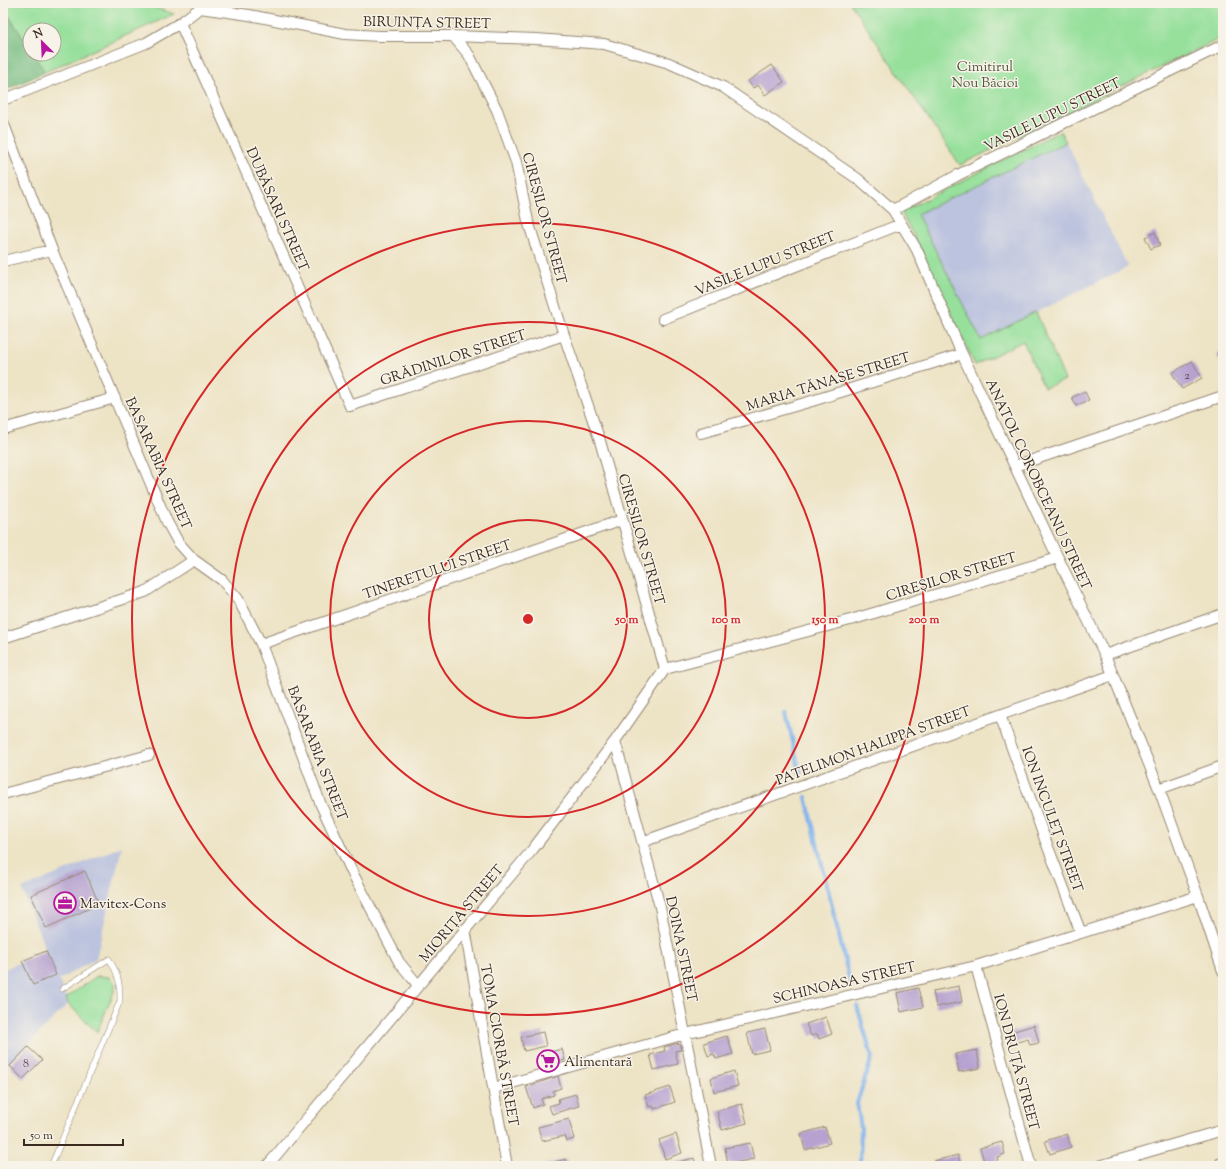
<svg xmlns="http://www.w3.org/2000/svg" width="1226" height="1169" font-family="'Sorts Mill Goudy',serif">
<rect width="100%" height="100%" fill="#f7f3e8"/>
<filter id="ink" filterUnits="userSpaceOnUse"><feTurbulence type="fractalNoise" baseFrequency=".025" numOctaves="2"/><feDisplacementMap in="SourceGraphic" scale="8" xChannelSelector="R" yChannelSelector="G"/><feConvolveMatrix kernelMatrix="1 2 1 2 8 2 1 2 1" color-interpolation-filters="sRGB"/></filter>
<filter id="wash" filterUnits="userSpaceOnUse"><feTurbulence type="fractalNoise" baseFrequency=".012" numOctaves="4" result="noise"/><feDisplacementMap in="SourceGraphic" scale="16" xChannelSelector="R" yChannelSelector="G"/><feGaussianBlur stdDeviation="0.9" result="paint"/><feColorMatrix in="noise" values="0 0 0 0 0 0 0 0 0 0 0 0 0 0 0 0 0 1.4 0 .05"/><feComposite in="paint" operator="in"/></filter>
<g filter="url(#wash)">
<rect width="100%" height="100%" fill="#ede3c5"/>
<path fill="#bcc3de" d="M1066 142 1128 267 981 340 917 214Z
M122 846 96 959 59 980 68 1004 3 1069V970L46 951 22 889Z"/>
<path fill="#96e09b" stroke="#68855c" d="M3 3H141L174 14 45 72 33 54H54V30H30V49L3 7Z
M850 3H1223V37L960 165Z
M1060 131 1066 142 917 214 981 340 1036 312 1065 380 1044 388 1023 341 975 365 924 255 901 212Z
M97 976 109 977 115 983V989L97 1032 68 1004 66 998Z"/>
<path fill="#78be83" stroke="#5a7450" d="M3 7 30 49V54H33L45 72 3 91Z"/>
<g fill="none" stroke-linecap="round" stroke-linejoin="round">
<path stroke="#7fb2ec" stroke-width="4" d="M786 712 800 773
M806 797 851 986
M857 1006 872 1057 857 1103 861 1128 860 1166"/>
</g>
<g id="blocks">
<path fill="#b6a1d0" d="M772 65 784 82 765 95 758 85 753 88 748 81Z
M1155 232 1160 245 1151 249 1145 237Z
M1223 351V367L1217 354Z
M1192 361 1202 378 1182 389 1172 373Z
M1085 392 1089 400 1076 406 1072 397Z
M85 871 99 904 46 928 31 895Z
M46 951 56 975 33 985 22 961Z
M959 986 962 1002 936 1007 933 991Z
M918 988 923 1007 901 1012 897 993Z
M826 1017 832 1034 819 1039 817 1034 811 1036 806 1024Z
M1034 1025 1039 1043 1030 1045 1028 1039 1011 1044 1008 1033Z
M765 1029 770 1050 752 1054 747 1033Z
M543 1032 546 1046 524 1051 521 1037Z
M727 1036 733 1054 716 1059 714 1054 708 1056 704 1043Z
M679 1043 681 1050 675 1051 678 1064 654 1070 650 1055 665 1051 664 1047Z
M28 1047 42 1060 23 1079 10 1066Z
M562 1049 565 1060 543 1066 541 1058 547 1057 546 1053Z
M977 1050 980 1068 959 1072 955 1054Z
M734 1071 738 1086 714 1092 711 1078Z
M558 1076 561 1088 553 1091 554 1095 541 1099 543 1104 533 1108 526 1087Z
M670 1087 675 1102 654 1109 653 1106 649 1107 645 1095Z
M576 1094 579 1106 552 1114 549 1106 559 1103 558 1099Z
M742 1104 747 1123 722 1130 717 1111Z
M569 1119 574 1139 567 1141 565 1136 542 1141 538 1127Z
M825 1127 830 1143 805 1150 801 1134Z
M676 1134 682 1153 665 1159 659 1140Z
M1067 1134 1071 1147 1050 1154 1045 1141Z
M1002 1142 1005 1154 997 1157 998 1160 985 1164 980 1148Z
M750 1143 754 1159 728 1164 725 1148Z
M958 1155 961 1166H936L934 1161Z
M1223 1157V1166H1219L1216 1159Z
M694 1158 696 1166H671L670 1164Z
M566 1159 568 1166H544V1165Z"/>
</g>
</g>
<g filter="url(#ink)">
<use href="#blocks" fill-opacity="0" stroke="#948672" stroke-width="1"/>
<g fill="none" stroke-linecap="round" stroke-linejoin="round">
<g stroke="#948672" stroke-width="6">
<path id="service" d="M51 1166 120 1001C120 983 119 975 109 959L62 989"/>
</g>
<g stroke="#948672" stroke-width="12">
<path id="minor" d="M180 23 350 406 564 335
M453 36 469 55 497 110 516 162 528 221 564 335 600 441 665 669
M3 100 146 43 180 23 200 8 249 15 345 34 379 36H453L536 39 604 44 669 63 723 87 858 179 893 210 917 250 962 354 1058 558 1105 655 1159 789 1198 896 1223 971
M3 122 52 250 167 522 178 542 194 560 222 580 238 599 261 644 321 805 352 872 399 962 418 985
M893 210 958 175 1223 45
M3 261 52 250
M663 319 901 224
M3 429 115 398
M701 433 812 401 962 354
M1015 466 1223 396
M3 638 145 592 194 560
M261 644 622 520
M1105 655 1223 614
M665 669 854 619 1058 558
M1000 715 1046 842 1081 933
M615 741 660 907 711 1166
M1159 789 1223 766
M3 794 149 755
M642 842 1113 675
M465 929 507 1166
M976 966 1031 1166
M494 1088 685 1034 976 966 1198 896
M267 1166 533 849 615 741 665 669
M1099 1166 1223 1130"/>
</g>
<use href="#service" stroke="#fff" stroke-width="5"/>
<use href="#minor" stroke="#fff" stroke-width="10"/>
</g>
</g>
<g fill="none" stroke="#d62828" stroke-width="2">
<circle cx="528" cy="619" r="99"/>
<circle cx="528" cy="619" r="198"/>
<circle cx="528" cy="619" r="297"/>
<circle cx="528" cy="619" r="396"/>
</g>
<defs>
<g id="office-ring" transform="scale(1.15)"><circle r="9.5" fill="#f7f3e8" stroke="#b5179e" stroke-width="1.5"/><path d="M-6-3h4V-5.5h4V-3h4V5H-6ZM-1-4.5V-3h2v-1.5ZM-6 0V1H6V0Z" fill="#b5179e"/></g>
<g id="supermarket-ring" transform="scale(1.15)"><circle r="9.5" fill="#f7f3e8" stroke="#b5179e" stroke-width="1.5"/><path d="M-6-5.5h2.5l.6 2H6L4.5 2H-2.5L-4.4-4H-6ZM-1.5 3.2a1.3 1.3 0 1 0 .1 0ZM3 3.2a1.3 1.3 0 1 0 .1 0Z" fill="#b5179e"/></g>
</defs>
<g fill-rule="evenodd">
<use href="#office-ring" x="65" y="903"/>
<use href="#supermarket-ring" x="548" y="1061"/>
</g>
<g text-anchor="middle" stroke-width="3" stroke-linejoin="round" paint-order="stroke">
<g font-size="12" fill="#5a484a">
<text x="1187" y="379">2</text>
<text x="26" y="1067">8</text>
</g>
<g font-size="14" fill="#3b2a1e" stroke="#f7f3e8">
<text transform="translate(427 22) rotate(1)" y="5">BIRUINȚA STREET</text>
<text transform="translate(1052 114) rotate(-26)" y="5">VASILE LUPU STREET</text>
<text transform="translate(278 209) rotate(66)" y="5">DUBĂSARI STREET</text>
<text transform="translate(545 218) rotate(75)" y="5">CIREȘILOR STREET</text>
<text transform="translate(765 263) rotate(-22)" y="5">VASILE LUPU STREET</text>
<text transform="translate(453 357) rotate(-18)" y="5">GRĂDINILOR STREET</text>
<text transform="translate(828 381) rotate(-17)" y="5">MARIA TĂNASE STREET</text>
<text transform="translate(159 463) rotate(66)" y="5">BASARABIA STREET</text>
<text transform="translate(1039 484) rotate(65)" y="5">ANATOL COROBCEANU STREET</text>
<text transform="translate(642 539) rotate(74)" y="5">CIREȘILOR STREET</text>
<text transform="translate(437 569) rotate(-19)" y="5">TINERETULUI STREET</text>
<text transform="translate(951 576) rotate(-17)" y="5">CIREȘILOR STREET</text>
<text transform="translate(873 745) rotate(-20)" y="5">PATELIMON HALIPPA STREET</text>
<text transform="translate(318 753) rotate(69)" y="5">BASARABIA STREET</text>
<text transform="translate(1053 819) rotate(70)" y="5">ION INCULEȚ STREET</text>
<text transform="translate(461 913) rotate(-50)" y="5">MIORIȚA STREET</text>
<text transform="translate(682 949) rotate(78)" y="5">DOINA STREET</text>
<text transform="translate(844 982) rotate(-13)" y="5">SCHINOASA STREET</text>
<text transform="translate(500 1045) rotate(80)" y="5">TOMA CIORBĂ STREET</text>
<text transform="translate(1017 1062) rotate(75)" y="5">ION DRUȚĂ STREET</text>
</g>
<g font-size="14" fill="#52583d" stroke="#f7f3e8">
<text x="985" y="71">Cimitirul<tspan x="985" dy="16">Nou Băcioi</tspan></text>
</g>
<g font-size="14" fill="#3b2a1e" stroke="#f7f3e8" text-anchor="start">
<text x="80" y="908">Mavitex-Cons</text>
<text x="564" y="1066">Alimentară</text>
</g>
</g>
<circle cx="528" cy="619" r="6" fill="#d62828" stroke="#f7f3e8" stroke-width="2"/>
<g font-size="12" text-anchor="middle" font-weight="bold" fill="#d62828" stroke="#f7f3e8" stroke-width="3" stroke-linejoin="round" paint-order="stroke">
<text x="627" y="623">50 m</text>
<text x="726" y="623">100 m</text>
<text x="825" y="623">150 m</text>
<text x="924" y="623">200 m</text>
</g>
<rect width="1226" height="1169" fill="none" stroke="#f7f3e8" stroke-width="16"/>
<g transform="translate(42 42) rotate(336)"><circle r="19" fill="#f7f3e8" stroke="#aca397"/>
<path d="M0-3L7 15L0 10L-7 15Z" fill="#b5179e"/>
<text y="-6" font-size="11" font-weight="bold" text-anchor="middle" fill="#3b2a1e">N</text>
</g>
<path d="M24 1139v6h99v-6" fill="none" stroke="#3b2a1e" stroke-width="2"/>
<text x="30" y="1139" font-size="12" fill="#3b2a1e" stroke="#f7f3e8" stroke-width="3" paint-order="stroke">50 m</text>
</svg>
